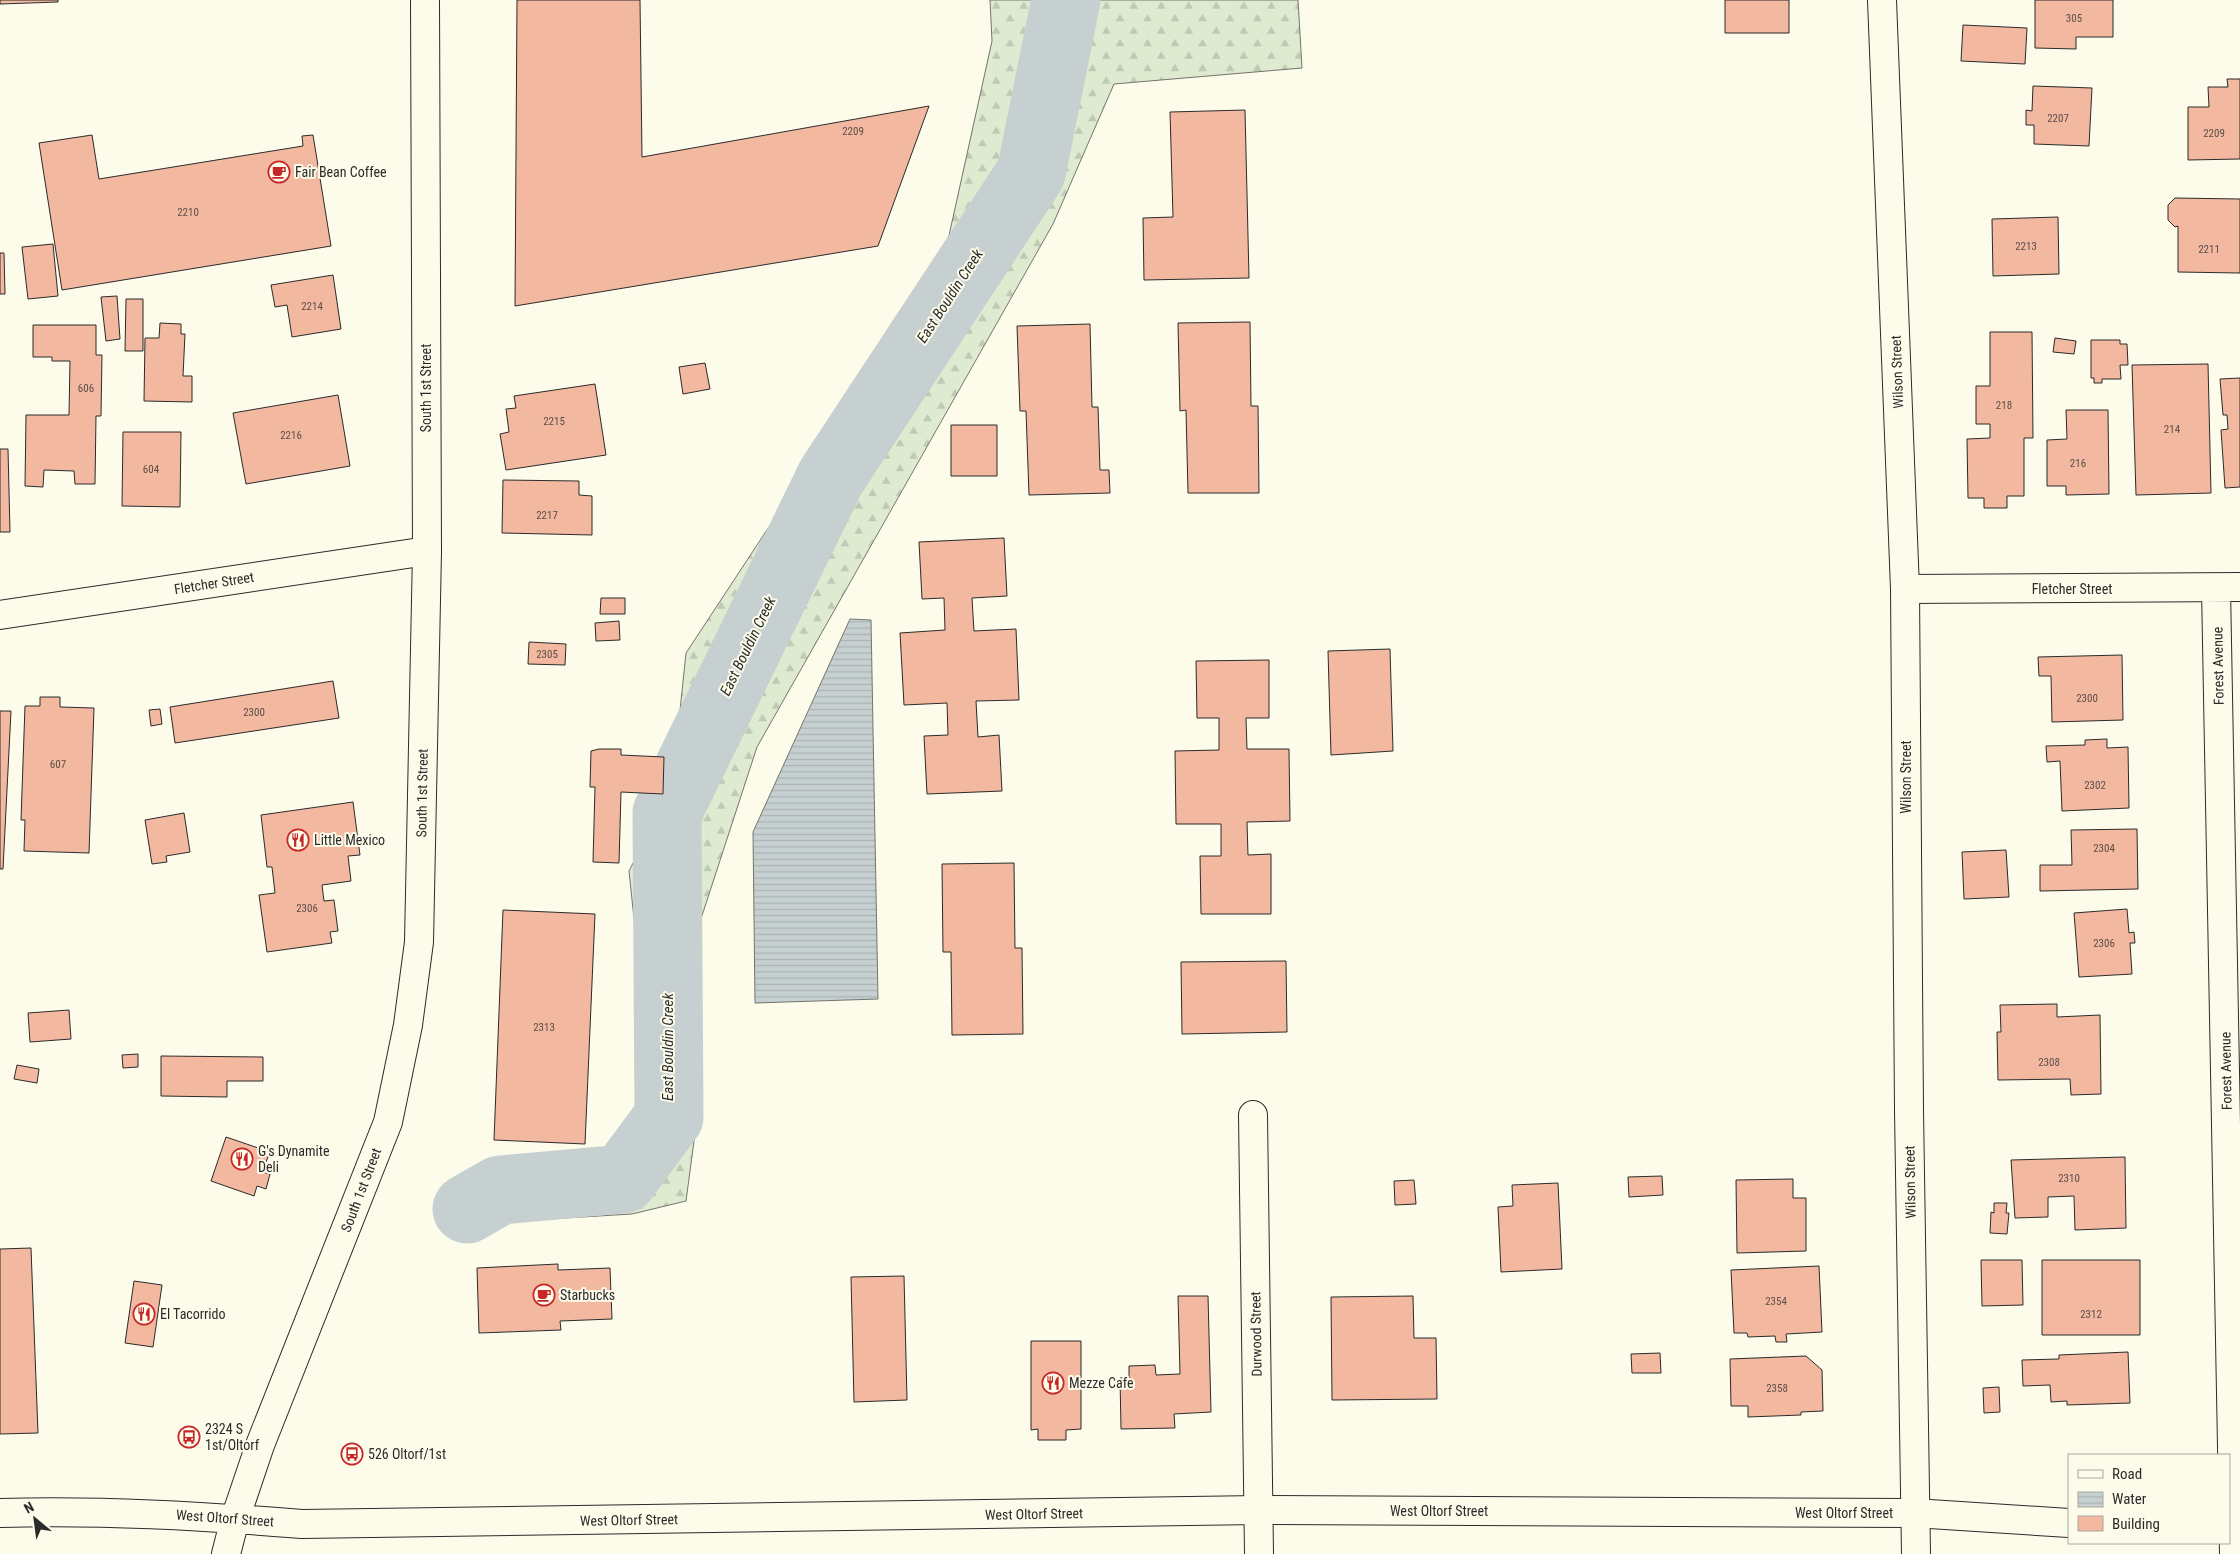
<svg xmlns="http://www.w3.org/2000/svg" width="2240" height="1554" font-family="'Roboto Condensed',sans-serif">
<defs>
<pattern id="forest-firs" width="22" height="20" patternUnits="userSpaceOnUse" patternTransform="scale(1.25)"><rect width="22" height="20" fill="#deebd1"/><path d="M5 1l3.5 6h-7zM16 11l3.5 6h-7z" fill="#bfcab4"/></pattern>
<pattern id="water-rules" width="6" height="5" patternUnits="userSpaceOnUse" patternTransform="scale(1.25)"><rect width="6" height="5" fill="#c7d0d0"/><path d="M0 2.5h6" fill="none" stroke="#abb3b3"/></pattern>
</defs>
<rect width="100%" height="100%" fill="#fdfbea"/>
<path fill="url(#forest-firs)" stroke="#74746e" d="M990 0H1298L1302 68 1114 84 1053 224 757 747 697 931 696 1126 686 1201 632 1214 482 1223 518 1178 606 1167 644 1138 654 1110 629 871 672 787 686 653 907 317 948 240 992 41Z"/>
<path fill="url(#water-rules)" stroke="#74746e" d="M850 619 871 620 878 999 755 1003 753 832Z"/>
<g fill="none" stroke-linecap="round" stroke-linejoin="round">
<path stroke="#c7d0d0" stroke-width="69" d="M467 1209 500 1190 623 1179 669 1117 667 813 831 477 1031 173 1066 0"/>
</g>
<path fill="#f2b8a0" stroke="#2b2b2b" d="M0 0H58V2L0 4Z
M517 0H640L642 157 929 106 878 246 515 306Z
M1725 0H1789V33H1725Z
M2035 0H2113V37H2076V49L2035 48Z
M1963 25 2027 28 2025 64 1961 61Z
M2227 79H2240V159L2188 160V107H2209L2208 87H2228Z
M2033 86 2092 88 2089 146 2034 144V125H2026V110L2032 111Z
M1245 110 1249 278 1144 280 1143 218 1173 217 1170 112Z
M92 135 99 179 303 146 302 136 313 135 331 246 62 290 39 143Z
M2175 198 2240 199V273L2178 272V226L2175 227 2168 220V205Z
M2058 217 2059 274 1993 276 1992 219Z
M53 244 58 296 28 299 22 247Z
M0 253H4L5 294H0Z
M333 275 341 329 292 337 287 305 275 307 271 285Z
M117 296 120 339 106 341 101 297Z
M126 299H143V351H125Z
M1250 322 1251 406H1258L1259 493H1188L1186 410 1180 411 1178 323Z
M160 323 181 324V334H185L183 376H192V402L144 401 145 338H159Z
M1090 324 1092 407H1098L1100 470H1109L1110 493 1029 495 1026 411H1020L1017 326Z
M33 325H96V355H102L101 416H96L95 484H75L74 471 44 470 43 487 25 486 26 415H69L70 361H52V357H33Z
M1990 332H2032L2033 438H2024V496H2007V508H1984V498H1968L1967 439 1990 438V424H1976V386H1990Z
M2055 338 2076 341 2074 354 2053 352Z
M2091 340H2120V344H2127L2128 365H2120L2121 379H2102V383H2094V378H2091Z
M705 363 710 389 683 394 679 367Z
M2208 364 2211 493 2136 495 2132 365Z
M2240 378V487L2225 488 2221 430 2228 429 2227 415H2223L2220 379Z
M595 384 606 455 506 470 500 434 509 432 506 409 516 408 514 396Z
M338 395 350 466 246 484 233 413Z
M2066 410H2108L2109 494 2066 495V486H2047V440L2067 439Z
M951 425H997V476H951Z
M123 432H181L180 507 122 506Z
M0 449H8L10 532H0Z
M503 480 579 481V495L592 496V535L502 533Z
M1004 538 1007 596 972 598 974 631 1016 629 1019 700 976 701 978 737 999 735 1002 791 927 794 924 736 948 735 947 703 904 705 900 633 945 630 944 598 922 599 919 542Z
M601 598H625V614H600Z
M619 621 620 640 596 641 595 623Z
M529 642 566 644 565 665 528 664Z
M1390 649 1393 751 1331 755 1328 651Z
M2122 655 2123 720 2052 722 2051 676H2039L2038 657Z
M1269 660V718H1246L1247 749H1289L1290 821 1247 822 1248 855 1271 854V914H1201L1200 856H1221V824H1176L1175 751 1219 750V718H1197L1196 661Z
M333 681 339 718 175 743 170 707Z
M40 697H60V707L94 708 89 853 24 851 25 820H21L25 706H40Z
M160 709 162 724 151 726 149 710Z
M0 711H11L3 869H0Z
M2107 739V748L2128 747 2129 808 2062 811 2060 761 2047 762 2046 746 2085 745V740Z
M599 749H621V755L664 757 663 794 621 792 619 863 593 862 595 787H590L591 751Z
M353 802 360 855 348 856 351 881 322 885 324 901 334 900 338 931 330 932 332 943 267 952 259 895 275 893 272 867H267L261 815Z
M184 813 190 852 166 856 167 862 152 864 145 820Z
M2137 829 2138 889 2040 891V865H2072L2071 830Z
M2006 850 2009 897 1964 899 1962 852Z
M1014 863 1015 948H1022L1023 1034 952 1035 951 952H943L942 864Z
M2127 909 2129 933 2134 932 2135 943H2130L2132 974 2079 977 2074 913Z
M503 910 595 914 585 1144 494 1140Z
M1286 961 1287 1032 1182 1034 1181 962Z
M2057 1004V1017L2100 1015 2101 1094 2071 1095 2070 1079 1998 1080 1997 1032H2001L2000 1005Z
M69 1010 71 1039 30 1042 28 1013Z
M138 1054V1067L123 1068 122 1055Z
M161 1056 263 1057V1081H227V1097L161 1096Z
M17 1065 39 1069 37 1083 14 1079Z
M226 1137 270 1152 262 1172 270 1174 266 1189 257 1186 254 1196 211 1181Z
M2125 1157 2126 1228 2075 1230 2074 1196 2048 1197V1217L2015 1218 2011 1160Z
M1662 1176 1663 1195 1629 1197 1628 1177Z
M1793 1179V1198H1806V1251L1737 1253 1736 1180Z
M1414 1180 1416 1204 1395 1205 1394 1181Z
M1558 1183 1562 1269 1501 1272 1498 1207 1513 1206 1512 1185Z
M1994 1203H2007L2006 1213H2009L2007 1234 1990 1233 1991 1212 1994 1213Z
M31 1248 38 1433 0 1434V1249Z
M1981 1260H2022L2023 1305 1982 1306Z
M2042 1260H2140V1335H2042Z
M558 1264V1270L610 1268 612 1319 560 1321 561 1330 479 1333 477 1268Z
M1819 1266 1822 1332 1786 1334 1787 1342H1776L1775 1336 1748 1337 1747 1333H1734L1731 1270Z
M904 1276 907 1400 854 1402 851 1277Z
M134 1281 162 1285 153 1347 125 1343Z
M1178 1296H1208L1211 1412 1174 1414 1175 1428 1121 1429 1120 1378H1129V1366L1155 1365 1156 1375 1180 1374Z
M1413 1296 1414 1338H1436L1437 1399 1332 1400 1331 1297Z
M1031 1341H1081V1429L1066 1430V1440H1038V1429L1031 1430Z
M2128 1352 2130 1403 2067 1405V1401L2051 1402 2050 1385 2023 1386 2022 1360 2059 1359V1355Z
M1660 1353 1661 1373H1632L1631 1354Z
M1806 1356 1822 1370 1823 1411 1801 1412V1415L1748 1417V1406H1731L1730 1359Z
M1999 1387 2000 1412 1984 1413 1983 1388Z"/>
<g fill="none" stroke-linecap="round" stroke-linejoin="round">
<g stroke="#2b2b2b" stroke-width="30">
<path id="minor" d="M1882 0 1905 589 1909 1110 1916 1554
M2216 588 2234 1554
M1905 589 2240 587
M0 615 427 551
M1253 1115 1259 1554"/>
</g>
<g stroke="#2b2b2b" stroke-width="30">
<path id="major" d="M0 1513C101 1510 201 1516 302 1524L1259 1510 1914 1513 2069 1523
M2229 1533H2240
M226 1554 235 1519 260 1445 388 1122 408 1025 419 942 427 551 425 0"/>
</g>
<use href="#minor" stroke="#fdfbea" stroke-width="28"/>
<use href="#major" stroke="#fdfbea" stroke-width="28"/>
</g>
<defs>
<g id="cafe-ring" transform="scale(1.125)"><circle r="9.5" fill="#fdfbea" stroke="#c62828" stroke-width="1.5"/><path d="M-5.5-4.5H6V0H3Q3 3.5 0 3.5H-2.5Q-5.5 3.5-5.5 0ZM3-3.2v2h1.7v-2ZM-6 4.5H4V6H-6Z" fill="#c62828"/></g>
<g id="restaurant-ring" transform="scale(1.125)"><circle r="9.5" fill="#fdfbea" stroke="#c62828" stroke-width="1.5"/><path d="M-5-6h1v4h1v-4h1v4h1v-4h1v5L-1.5 .5V6h-2V.5L-5-1ZM5-6V6H3V1.5H1.5Q1.5-4 5-6Z" fill="#c62828"/></g>
<g id="bus-ring" transform="scale(1.125)"><circle r="9.5" fill="#fdfbea" stroke="#c62828" stroke-width="1.5"/><path d="M-5-6H5V4H4V6H2V4H-2V6H-4V4H-5ZM-3.5-4V0h7V-4ZM-3.5 1.2v1.5H-2V1.2ZM2 1.2v1.5H3.5V1.2Z" fill="#c62828"/></g>
</defs>
<g fill-rule="evenodd">
<use href="#cafe-ring" x="279" y="172"/>
<use href="#restaurant-ring" x="298" y="840"/>
<use href="#restaurant-ring" x="242" y="1159"/>
<use href="#cafe-ring" x="544" y="1295"/>
<use href="#restaurant-ring" x="144" y="1314"/>
<use href="#restaurant-ring" x="1053" y="1383"/>
<use href="#bus-ring" x="189" y="1437"/>
<use href="#bus-ring" x="352" y="1454"/>
</g>
<g text-anchor="middle" stroke-width="4" stroke-linejoin="round" paint-order="stroke">
<g font-size="11" fill="#5d4e48">
<text x="2074" y="22">305</text>
<text x="2058" y="122">2207</text>
<text x="853" y="135">2209</text>
<text x="2214" y="137">2209</text>
<text x="188" y="216">2210</text>
<text x="2026" y="250">2213</text>
<text x="2209" y="253">2211</text>
<text x="312" y="310">2214</text>
<text x="86" y="392">606</text>
<text x="2004" y="409">218</text>
<text x="554" y="425">2215</text>
<text x="2172" y="433">214</text>
<text x="291" y="439">2216</text>
<text x="2078" y="467">216</text>
<text x="151" y="473">604</text>
<text x="547" y="519">2217</text>
<text x="547" y="658">2305</text>
<text x="2087" y="702">2300</text>
<text x="254" y="716">2300</text>
<text x="58" y="768">607</text>
<text x="2095" y="789">2302</text>
<text x="2104" y="852">2304</text>
<text x="307" y="912">2306</text>
<text x="2104" y="947">2306</text>
<text x="544" y="1031">2313</text>
<text x="2049" y="1066">2308</text>
<text x="2069" y="1182">2310</text>
<text x="1776" y="1305">2354</text>
<text x="2091" y="1318">2312</text>
<text x="1777" y="1392">2358</text>
</g>
<g font-size="14" fill="#2b2b2b" stroke="#fdfbea" text-anchor="start">
<text x="295" y="177">Fair Bean Coffee</text>
<text x="314" y="845">Little Mexico</text>
<text x="258" y="1156">G's Dynamite<tspan x="258" dy="16">Deli</tspan></text>
<text x="560" y="1300">Starbucks</text>
<text x="160" y="1319">El Tacorrido</text>
<text x="1069" y="1388">Mezze Cafe</text>
<text x="205" y="1434">2324 S<tspan x="205" dy="16">1st/Oltorf</tspan></text>
<text x="368" y="1459">526 Oltorf/1st</text>
</g>
<g font-size="14" fill="#2b2b2b" stroke="#fdfbea">
<text transform="translate(1897 372) rotate(-92)" y="5">Wilson Street</text>
<text transform="translate(426 388) rotate(-90)" y="5">South 1st Street</text>
<text transform="translate(214 583) rotate(-9)" y="5">Fletcher Street</text>
<text x="2072" y="594">Fletcher Street</text>
<text transform="translate(2218 666) rotate(-91)" y="5">Forest Avenue</text>
<text transform="translate(1906 777) rotate(-90)" y="5">Wilson Street</text>
<text transform="translate(422 793) rotate(-89)" y="5">South 1st Street</text>
<text transform="translate(2226 1071) rotate(-91)" y="5">Forest Avenue</text>
<text transform="translate(1910 1182) rotate(-91)" y="5">Wilson Street</text>
<text transform="translate(361 1190) rotate(-69)" y="5">South 1st Street</text>
<text transform="translate(1256 1334) rotate(-91)" y="5">Durwood Street</text>
<text x="1439" y="1516">West Oltorf Street</text>
<text x="1844" y="1518">West Oltorf Street</text>
<text transform="translate(1034 1514) rotate(-1)" y="5">West Oltorf Street</text>
<text transform="translate(225 1518) rotate(4)" y="5">West Oltorf Street</text>
<text transform="translate(629 1520) rotate(-1)" y="5">West Oltorf Street</text>
</g>
<g font-size="15" font-style="italic" fill="#2b2b2b" stroke="#fdfbea">
<text transform="translate(950 296) rotate(-57)" y="5">East Bouldin Creek</text>
<text transform="translate(748 646) rotate(-64)" y="5">East Bouldin Creek</text>
<text transform="translate(668 1047) rotate(-90)" y="5">East Bouldin Creek</text>
</g>
</g>
<rect x="2068" y="1454" width="162" height="90" fill="#fdfbea" stroke="#a9a89e"/>
<rect x="2078" y="1470" width="25" height="8" fill="#fdfbea" stroke="#a9a89e"/>
<text x="2112" y="1479" font-size="15" fill="#2b2b2b">Road</text>
<rect x="2078" y="1492" width="25" height="15" fill="url(#water-rules)" stroke="#a9a89e"/>
<text x="2112" y="1504" font-size="15" fill="#2b2b2b">Water</text>
<rect x="2078" y="1516" width="25" height="15" fill="#f2b8a0" stroke="#a9a89e"/>
<text x="2112" y="1529" font-size="15" fill="#2b2b2b">Building</text>
<g transform="translate(35 1519) rotate(331)" stroke="#fdfbea" stroke-width="4" paint-order="stroke">
<path d="M0-4L9 19L0 12L-9 19Z" fill="#2b2b2b"/>
<text y="-8" font-size="14" font-weight="bold" text-anchor="middle" fill="#2b2b2b">N</text>
</g>
</svg>
